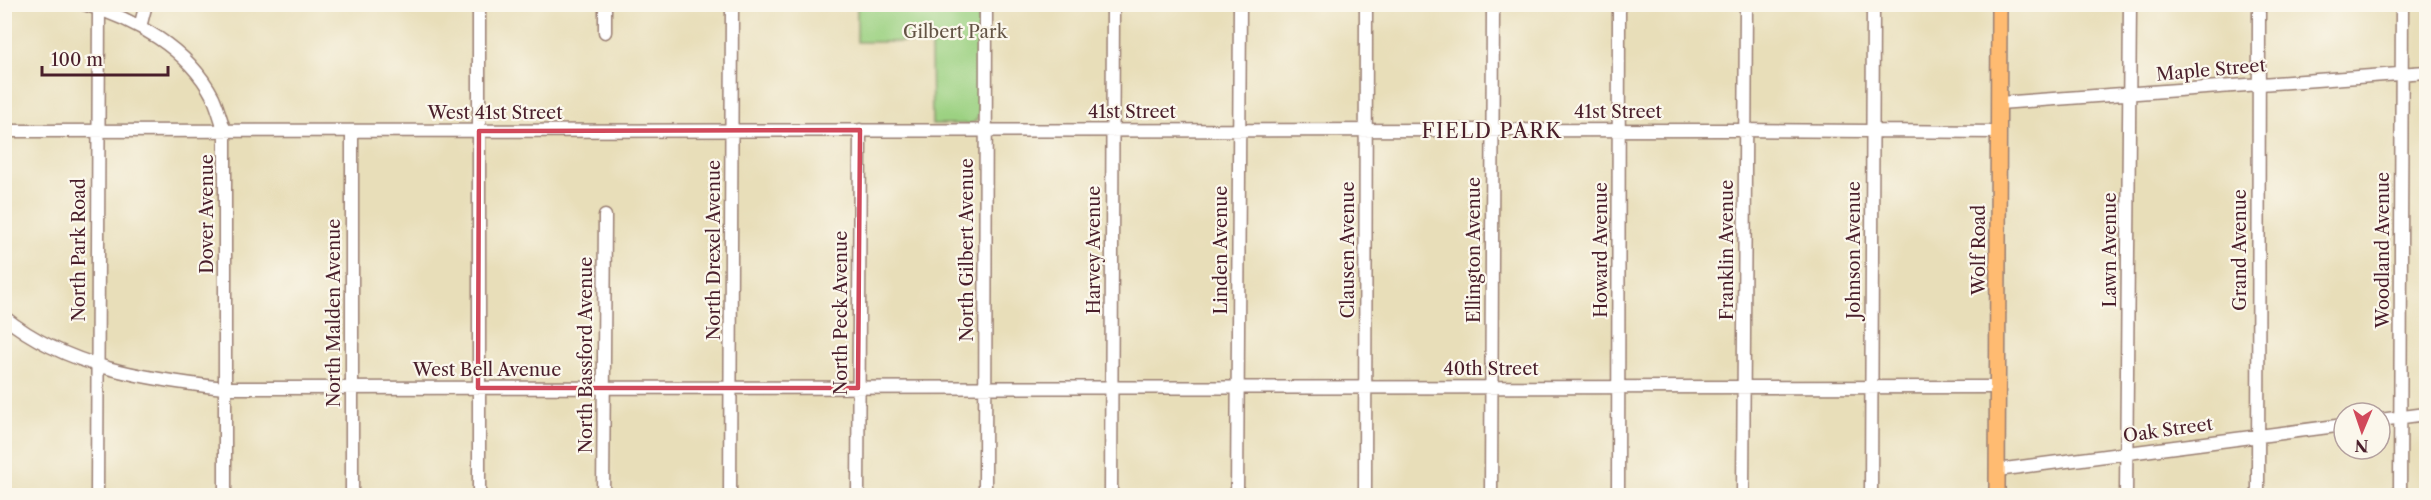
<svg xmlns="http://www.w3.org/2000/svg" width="2431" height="500" font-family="'Libre Caslon Text',serif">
<rect width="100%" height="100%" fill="#fbf7ec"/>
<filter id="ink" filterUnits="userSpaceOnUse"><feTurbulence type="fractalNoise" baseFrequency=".0167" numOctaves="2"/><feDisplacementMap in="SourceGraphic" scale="12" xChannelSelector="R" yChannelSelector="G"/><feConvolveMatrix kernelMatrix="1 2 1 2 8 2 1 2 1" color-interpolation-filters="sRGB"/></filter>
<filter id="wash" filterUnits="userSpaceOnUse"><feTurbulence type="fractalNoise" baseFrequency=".008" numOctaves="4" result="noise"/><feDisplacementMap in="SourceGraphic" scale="24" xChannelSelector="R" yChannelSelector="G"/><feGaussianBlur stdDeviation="1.35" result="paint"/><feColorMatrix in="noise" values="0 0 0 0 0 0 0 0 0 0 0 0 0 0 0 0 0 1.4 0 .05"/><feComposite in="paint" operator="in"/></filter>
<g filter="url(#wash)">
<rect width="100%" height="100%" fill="#e8deb9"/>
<path fill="#9cd182" stroke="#737856" stroke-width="1.5" d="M857 5H979V114L976 121 971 124H932L931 42H857Z"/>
</g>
<g filter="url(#ink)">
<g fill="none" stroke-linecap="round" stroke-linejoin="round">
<g stroke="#997e72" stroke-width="15">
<path id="minor" d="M84 4C134 19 188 48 213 97 218 108 221 120 225 132V496
M479 4V496
M140 27 146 4
M605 32V4
M1999 103 2426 72
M4 131 1735 130 1999 132
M352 131V496
M4 317C67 368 147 379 224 388L1997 387
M2380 420 2426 414
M1997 470 2344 425
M97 496 99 4
M603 496 605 216
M730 496 732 4
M858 496 860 130
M985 496 986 4
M1111 496 1113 4
M1237 496 1240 4
M1365 496 1366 4
M1491 496 1493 4
M1618 496 1619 4
M1743 496 1746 4
M1871 496 1873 4
M2126 496 2130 4
M2258 496 2259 4
M2400 496 2402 4"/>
</g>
<g stroke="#997e72" stroke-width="18">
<path id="major" d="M1997 496 1999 4"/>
</g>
<use href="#minor" stroke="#fff" stroke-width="12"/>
<use href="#major" stroke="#ffbb71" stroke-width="15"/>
</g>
</g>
<path fill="none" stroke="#d1495b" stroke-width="4.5" stroke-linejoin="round" d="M860 130 858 388H478L479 131Z"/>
<g text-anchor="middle" stroke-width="4.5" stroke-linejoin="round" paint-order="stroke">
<g font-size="18" fill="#635445" stroke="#fbf7ec">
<text x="955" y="38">Gilbert Park</text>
</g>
<g font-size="18" fill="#4a1f2b" stroke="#fbf7ec">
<text transform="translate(2211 70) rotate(-5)" y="6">Maple Street</text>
<text x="1132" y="118">41st Street</text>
<text x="1618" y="118">41st Street</text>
<text x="495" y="119">West 41st Street</text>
<text transform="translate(207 214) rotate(-90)" y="6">Dover Avenue</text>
<text transform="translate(79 250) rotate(-90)" y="6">North Park Road</text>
<text transform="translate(714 250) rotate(-90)" y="6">North Drexel Avenue</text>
<text transform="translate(967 250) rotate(-90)" y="6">North Gilbert Avenue</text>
<text transform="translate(1094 250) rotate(-90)" y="6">Harvey Avenue</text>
<text transform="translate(1221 250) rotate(-90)" y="6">Linden Avenue</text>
<text transform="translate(1348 250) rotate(-90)" y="6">Clausen Avenue</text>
<text transform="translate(1474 250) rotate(-90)" y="6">Ellington Avenue</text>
<text transform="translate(1601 250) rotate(-90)" y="6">Howard Avenue</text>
<text transform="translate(1727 250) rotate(-90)" y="6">Franklin Avenue</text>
<text transform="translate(1854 250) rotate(-90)" y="6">Johnson Avenue</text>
<text transform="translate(1979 250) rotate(-90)" y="6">Wolf Road</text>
<text transform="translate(2110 250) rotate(-90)" y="6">Lawn Avenue</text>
<text transform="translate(2240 250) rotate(-90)" y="6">Grand Avenue</text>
<text transform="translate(2383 250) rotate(-90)" y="6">Woodland Avenue</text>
<text transform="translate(334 313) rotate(-90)" y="6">North Malden Avenue</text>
<text transform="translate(841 313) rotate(-90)" y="6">North Peck Avenue</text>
<text transform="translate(586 355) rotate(-90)" y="6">North Bassford Avenue</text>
<text x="1491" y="375">40th Street</text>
<text x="487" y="376">West Bell Avenue</text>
<text transform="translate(2168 430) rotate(-8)" y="6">Oak Street</text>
</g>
<g font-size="20" letter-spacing="1.5" fill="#4a1f2b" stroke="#fbf7ec">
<text x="1492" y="138">FIELD PARK</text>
</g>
</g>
<rect width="2431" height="500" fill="none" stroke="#fbf7ec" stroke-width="24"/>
<g transform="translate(2362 431) rotate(182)"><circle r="28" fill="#fbf7ec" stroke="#b4a19f" stroke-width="1.5"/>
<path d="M0-4.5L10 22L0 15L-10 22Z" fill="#d1495b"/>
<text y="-9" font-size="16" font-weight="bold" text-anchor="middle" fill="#4a1f2b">N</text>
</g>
<path d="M42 66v9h126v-9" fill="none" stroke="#4a1f2b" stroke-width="3"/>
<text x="51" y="66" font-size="18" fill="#4a1f2b" stroke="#fbf7ec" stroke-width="4.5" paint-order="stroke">100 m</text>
</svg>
